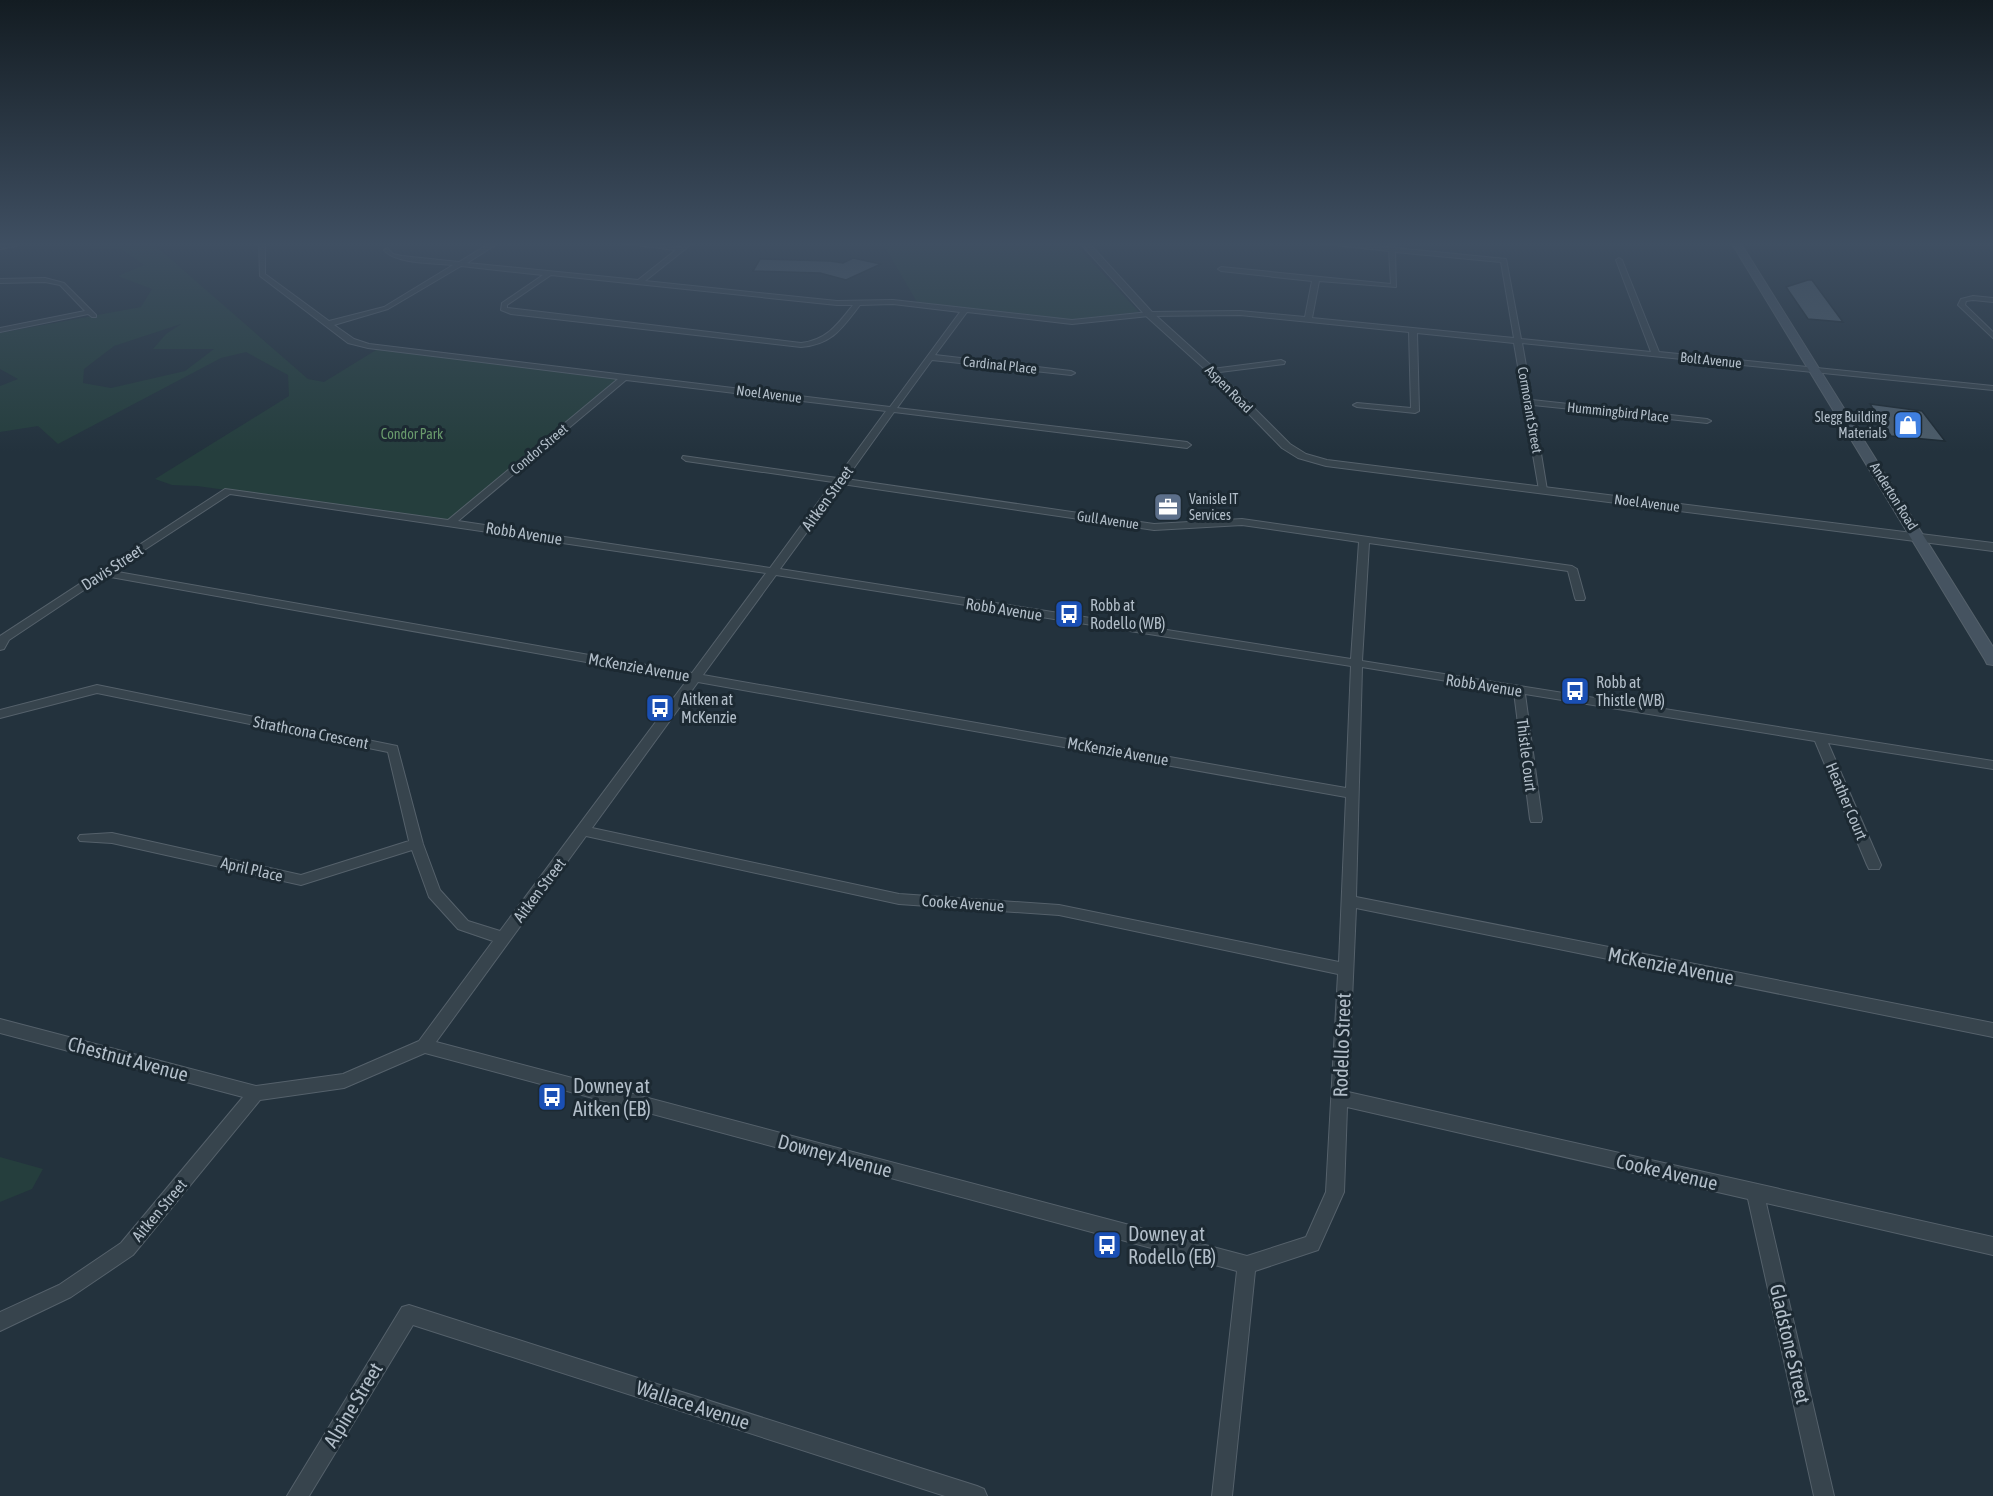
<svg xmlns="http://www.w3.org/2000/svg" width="1993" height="1496" font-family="'Asap Condensed',sans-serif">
<rect width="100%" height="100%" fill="#23323d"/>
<path fill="#253e3d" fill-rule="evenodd" d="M93 242H151L308 379 324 382 381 347 626 376 451 522 197 486 172 485 155 479 289 396 288 375 246 352 221 358 58 444 38 426 0 432V386L18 379 0 369V333L141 307 152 289 118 276 144 265 120 248H90ZM181 324 166 334 153 349H214L185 371 111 388 83 383 84 369 114 346Z
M938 242H1073L1139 312 1068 320 918 304 885 247Z
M0 1157 43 1169 32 1189 0 1202Z"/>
<path fill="#4c5c69" stroke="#1e2b34" stroke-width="1.5" d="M853 258 881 264 846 280 820 273 753 271 760 259 830 261 843 263Z
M1808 280H1812L1843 322 1808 319 1786 287Z
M1870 404 1922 411 1945 441 1891 436Z"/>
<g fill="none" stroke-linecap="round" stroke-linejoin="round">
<g stroke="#55616b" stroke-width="2">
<path id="minor" d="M259 242H265V274L329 321 384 307 453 265C435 263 395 264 384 250L387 248 393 254 402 256 459 262 492 242H500L467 263 638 280 676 250 611 242H635L681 247 687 242H694L645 281 837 301 893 300 1072 320 1149 312 1240 311 1305 317 1312 281 1221 271 1218 269 1221 267 1391 284 1389 251 1308 242H1334L1389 247 1390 243 1393 242 1395 248 1506 259 1521 339 1651 352 1616 260 1619 258 1622 260 1659 352 1993 386V390L1522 343 1532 400 1707 419 1711 421 1707 423 1533 405 1547 490 1543 493 1539 490 1514 343 1417 333 1419 411 1415 413 1357 407 1353 405 1357 403 1411 408 1409 332 1240 315 1149 316 1072 324 967 312 935 355 1071 371 1075 373 1071 375 932 360 897 408 1187 442 1191 445 1187 448 894 412 846 479 1154 524 1242 519 1572 566 1577 569 1585 598 1584 600H1576L1575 598 1568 571 1369 543 1362 661 1993 761V769L1828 743 1881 865 1879 869H1869L1867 865 1815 741 1525 694 1542 819 1541 822H1531L1530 819 1514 692 1362 667 1356 897 1993 1023V1037L1356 908 1348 1092 1993 1237V1255L1766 1203 1834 1496H1814L1748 1199 1347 1107 1344 1192 1318 1250 1255 1271 1232 1496H1212L1237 1271 425 1053 344 1088 260 1100 133 1255 71 1297 0 1331V1312L59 1285 121 1243 243 1097 0 1033V1019L256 1086 343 1074 419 1041 493 941 458 929 429 897 412 850 301 885 112 843 80 841 78 838 80 835 112 833 301 875 409 841 388 752 97 693 0 718V710L97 685 397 746 423 844 440 890 468 921 500 931 687 680 105 576 9 640 4 649 0 650V636L225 489 448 520 618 379 368 348 348 343 260 276ZM1395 252 1501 262 1514 338 1312 318 1319 281 1396 287ZM461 266 543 275 502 303 501 310 511 314 801 347C833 344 842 328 860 305L893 304 960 312 890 407 369 344 354 339 334 325 388 309ZM551 275 837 305H853C838 324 827 340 801 343L507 308V305ZM626 380 886 411 837 478 683 456 682 458 686 461 833 482 770 568 458 521ZM842 484 1154 530 1242 525 1359 542 1351 659 780 569ZM230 494 766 573 692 673 112 571ZM776 575 1351 666 1346 788 703 675ZM698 682 1346 797 1339 962 1059 905 899 894 592 828ZM586 836 899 904 1059 915 1338 974 1326 1192 1306 1237 1247 1256 436 1042Z
M16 244V246L0 249V245Z
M45 278 64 283 96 315V317H92L88 314 0 332V328L85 311 60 285 45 282 0 283V279Z
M1973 296 1993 298V302L1973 300 1966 301 1965 305 1993 332V338L1958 305 1961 299Z
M1281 360 1285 362 1284 364 1212 373 1208 371 1212 369Z
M409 1305 977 1486 984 1489 987 1496H945L413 1325 309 1496H287L402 1307Z"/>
</g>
<g stroke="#55616b" stroke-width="2">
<path id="tertiary" d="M1079 242H1088L1152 312 1215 369 1290 444 1306 454 1327 460 1993 543V551L1326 466 1298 458 1282 448 1209 373 1146 316Z"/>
</g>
<g stroke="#55616b" stroke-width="2">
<path id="secondary" d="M1731 242H1740L1993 647V665L1987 664 1985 660Z"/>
</g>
<use href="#minor" fill="#37444d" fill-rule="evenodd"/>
<use href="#tertiary" fill="#37444d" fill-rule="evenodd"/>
<use href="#secondary" fill="#455360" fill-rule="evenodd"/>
</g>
<linearGradient id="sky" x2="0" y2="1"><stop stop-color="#131c22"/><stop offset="0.54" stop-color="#3f4f62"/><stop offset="1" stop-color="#3f4f62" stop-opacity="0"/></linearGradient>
<rect width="1993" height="452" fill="url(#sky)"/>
<defs>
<g id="shop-square" transform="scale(1.5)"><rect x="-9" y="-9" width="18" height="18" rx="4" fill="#3f7fe0" stroke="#1c2932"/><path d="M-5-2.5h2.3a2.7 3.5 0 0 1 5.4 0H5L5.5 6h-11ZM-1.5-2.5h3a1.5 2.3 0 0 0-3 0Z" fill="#fff"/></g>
<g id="office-square" transform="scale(1.5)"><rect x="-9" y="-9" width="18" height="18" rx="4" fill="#5c6f8a" stroke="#1c2932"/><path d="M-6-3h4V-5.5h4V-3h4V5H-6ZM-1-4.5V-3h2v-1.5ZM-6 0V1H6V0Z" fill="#fff"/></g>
<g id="bus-square" transform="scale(1.5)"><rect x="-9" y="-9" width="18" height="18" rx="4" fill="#1a4fb4" stroke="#1c2932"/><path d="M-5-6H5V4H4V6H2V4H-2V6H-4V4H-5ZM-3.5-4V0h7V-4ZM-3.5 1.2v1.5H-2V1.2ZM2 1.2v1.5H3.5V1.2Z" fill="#fff"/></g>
</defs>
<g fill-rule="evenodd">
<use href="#shop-square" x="1908" y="425"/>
<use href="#office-square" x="1168" y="507"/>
<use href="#bus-square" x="1069" y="614"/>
<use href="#bus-square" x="1575" y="691"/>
<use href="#bus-square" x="660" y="708"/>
<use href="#bus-square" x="552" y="1097"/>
<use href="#bus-square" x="1107" y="1245"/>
</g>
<g text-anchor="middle" stroke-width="6" stroke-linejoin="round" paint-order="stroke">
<g font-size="14" fill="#b2bec9" stroke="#1c2932">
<text transform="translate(1711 360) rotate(6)" y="5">Bolt Avenue</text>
<text transform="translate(1000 365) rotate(6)" y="5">Cardinal Place</text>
<text transform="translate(1229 389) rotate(45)" y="5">Aspen Road</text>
<text transform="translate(769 394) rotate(7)" y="5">Noel Avenue</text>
<text transform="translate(1530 410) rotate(80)" y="5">Cormorant Street</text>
<text transform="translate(1618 412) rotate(6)" y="5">Hummingbird Place</text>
<text transform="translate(539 449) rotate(-40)" y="5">Condor Street</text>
<text transform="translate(1894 496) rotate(58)" y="5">Anderton Road</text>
<text transform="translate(1647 503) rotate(7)" y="5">Noel Avenue</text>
<text transform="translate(1108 520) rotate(8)" y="5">Gull Avenue</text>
</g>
<g font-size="14" fill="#b2bec9" stroke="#1c2932" text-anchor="end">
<text x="1887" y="422">Slegg Building<tspan x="1887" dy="16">Materials</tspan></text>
<text x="1189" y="504" text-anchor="start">Vanisle IT<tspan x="1189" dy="16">Services</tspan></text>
</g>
<g font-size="14" fill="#699a6c" stroke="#1c2932">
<text x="412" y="439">Condor Park</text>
</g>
<g font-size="16" fill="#b2bec9" stroke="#1c2932">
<text transform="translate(827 498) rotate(-54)" y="6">Aitken Street</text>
<text transform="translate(524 533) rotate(9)" y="6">Robb Avenue</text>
<text transform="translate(112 567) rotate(-33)" y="6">Davis Street</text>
<text transform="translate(1004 609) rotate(9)" y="6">Robb Avenue</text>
<text transform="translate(639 667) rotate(10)" y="6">McKenzie Avenue</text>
<text transform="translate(1484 685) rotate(9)" y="6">Robb Avenue</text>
<text transform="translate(311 732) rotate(11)" y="6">Strathcona Crescent</text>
<text transform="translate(1118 751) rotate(10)" y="6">McKenzie Avenue</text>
<text transform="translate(1527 755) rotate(83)" y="6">Thistle Court</text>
<text transform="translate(1847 801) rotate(67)" y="6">Heather Court</text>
<text transform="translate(252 869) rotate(13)" y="6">April Place</text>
<text transform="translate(539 890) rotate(-53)" y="6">Aitken Street</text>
<text transform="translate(963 903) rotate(4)" y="6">Cooke Avenue</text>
<text transform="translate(159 1210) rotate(-50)" y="6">Aitken Street</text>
</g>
<g font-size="16" fill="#b2bec9" stroke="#1c2932" text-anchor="start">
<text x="1090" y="611">Robb at<tspan x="1090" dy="18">Rodello (WB)</tspan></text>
<text x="1596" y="688">Robb at<tspan x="1596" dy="18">Thistle (WB)</tspan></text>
<text x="681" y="705">Aitken at<tspan x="681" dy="18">McKenzie</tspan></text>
</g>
<g font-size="20" fill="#b2bec9" stroke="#1c2932">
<text transform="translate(1671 966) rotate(11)" y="7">McKenzie Avenue</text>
<text transform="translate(1342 1045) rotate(-88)" y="7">Rodello Street</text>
<text transform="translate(128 1059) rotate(15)" y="7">Chestnut Avenue</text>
<text transform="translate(835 1156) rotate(15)" y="7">Downey Avenue</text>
<text transform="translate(1667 1172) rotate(13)" y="7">Cooke Avenue</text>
<text transform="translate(1790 1344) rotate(77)" y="7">Gladstone Street</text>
<text transform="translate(353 1405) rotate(-59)" y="7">Alpine Street</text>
<text transform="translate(693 1405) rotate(18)" y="7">Wallace Avenue</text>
</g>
<g font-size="20" fill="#b2bec9" stroke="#1c2932" text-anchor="start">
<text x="573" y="1093">Downey at<tspan x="573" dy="23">Aitken (EB)</tspan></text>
<text x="1128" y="1241">Downey at<tspan x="1128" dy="23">Rodello (EB)</tspan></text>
</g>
</g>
</svg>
